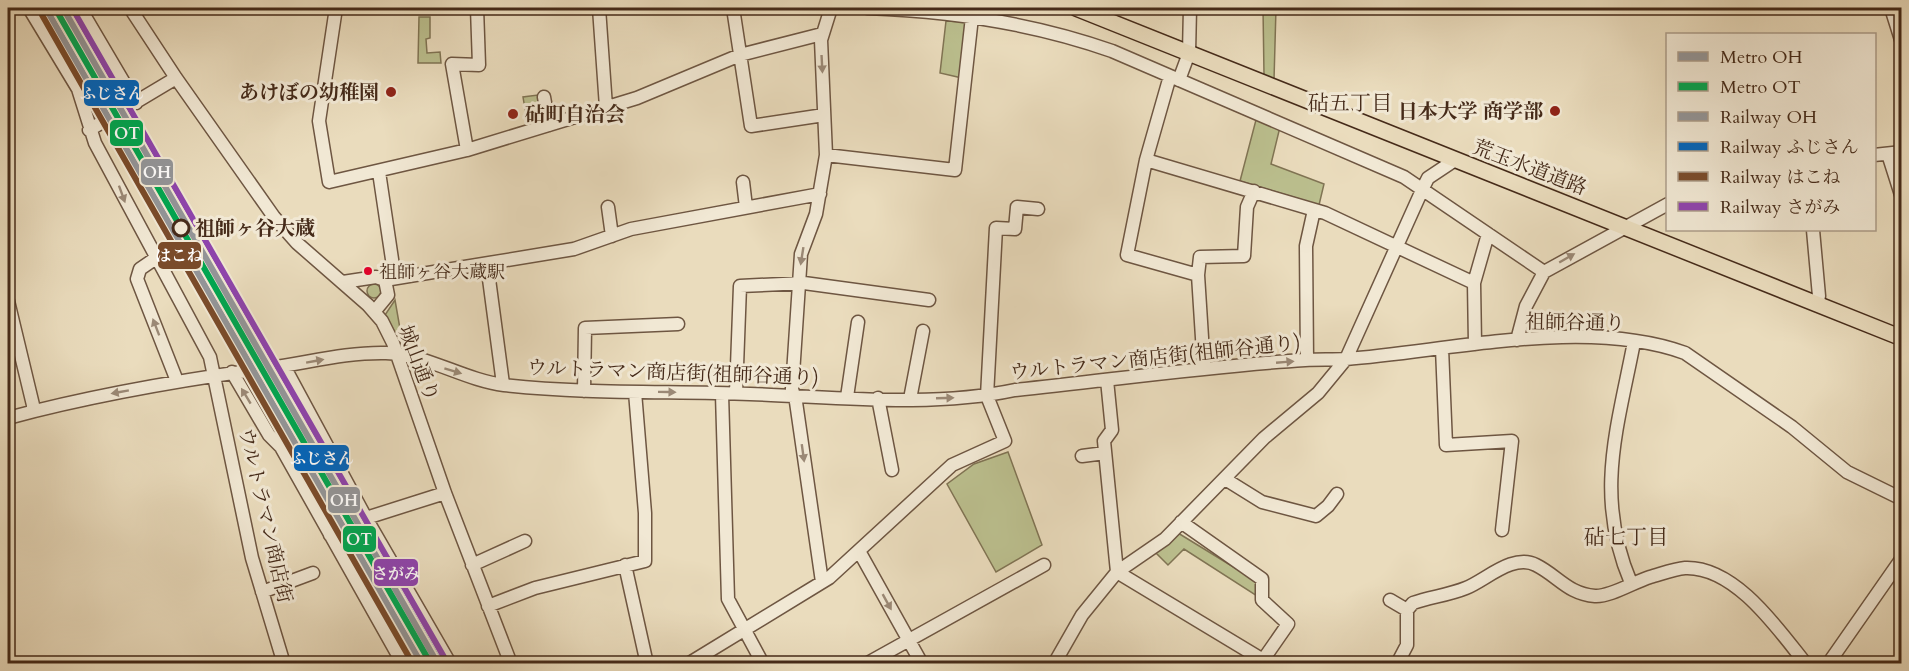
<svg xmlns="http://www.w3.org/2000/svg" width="1909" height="671" font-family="Cardo,'Noto Serif JP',serif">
<rect width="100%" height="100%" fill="#eadcbd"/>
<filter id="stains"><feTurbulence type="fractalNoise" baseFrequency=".00333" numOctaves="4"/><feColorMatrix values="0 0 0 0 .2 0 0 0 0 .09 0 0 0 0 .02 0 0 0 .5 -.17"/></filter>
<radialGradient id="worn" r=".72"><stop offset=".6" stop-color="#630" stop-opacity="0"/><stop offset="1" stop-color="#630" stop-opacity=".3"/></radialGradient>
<path fill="#bbbf8e" stroke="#807454" stroke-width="1.5" d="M1263 8H1276L1274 80 1264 75Z
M419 17H430V38L426 39 427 53 440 52 441 63H418Z
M946 21 968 22 962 78 940 73Z
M538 95 543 120 528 127 523 97Z
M1257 116 1280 127 1271 164 1324 184 1319 205 1240 181Z
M367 291a7 7 0 1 1 14 0a7 7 0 1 1-14 0Z
M395 300 402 340 400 341 385 315Z
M1008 452 1042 545 996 572 947 484 974 464Z
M1178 533 1258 582 1257 596 1184 549 1168 565 1156 553Z"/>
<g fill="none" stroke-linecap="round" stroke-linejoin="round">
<g stroke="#6e5642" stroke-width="15">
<path id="minor" d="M29 8 78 89 95 143 210 357 252 558 284 664
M80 8 136 103
M130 8 176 78 274 217 297 243 368 305 382 321 393 343 445 493 511 664
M336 8 319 121 329 182 467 150 637 98 740 55 822 34
M599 8 606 107
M733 8 751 126 824 115
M867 8C950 11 1033 23 1112 51L1404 177 1544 272
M1891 8 1902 43
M1170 76 1146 160 1127 255 1198 275 1204 369
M1179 80 1189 53 1190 8
M544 97 549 125
M89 130 176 78
M467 150 452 64 479 65 477 8
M1888 154 1902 198
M826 155 955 170 972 17
M1874 155 1902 152
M1146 160 1325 213 1474 283
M379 172 393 266 385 280
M743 182 746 207
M608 207 612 236
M1813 230 1819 296 1817 305
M156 258 140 269 137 279 177 381
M487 264 503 384
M1198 275 1200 257 1244 256 1247 207 1254 191
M385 280 574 249 631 229 820 194
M343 282 376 277 385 280 388 295 374 312
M8 301 33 405V411
M1517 340 1526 306 1544 272 1668 204
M1475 344 1474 283 1488 234
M1442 348 1446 445 1512 441 1502 530
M1307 360 1306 246 1314 210
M284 366 366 518 448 660 442 664
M232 372 269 435 281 447 403 664
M1107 380 1112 430 1104 441 1117 572 1263 660 1288 624 1262 600V579L1181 522
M584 391 585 328 678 324
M736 393 740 286 804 283 929 300
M722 394 728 599 763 664
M847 397 858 322
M878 398 892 470
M910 399 923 331
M8 418C93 395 181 380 269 368 307 363 346 352 386 353 426 354 464 380 504 385 586 394 668 391 750 394 837 397 930 408 1015 390 1112 380 1208 366 1305 360 1319 359 1333 360 1346 359 1450 351 1586 317 1685 353L1792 427 1847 472 1902 499
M1082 456 1105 453
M1225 479 1262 502 1316 516 1328 506 1337 494
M330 535 366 518 445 493
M859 551 922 664
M472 565 525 541
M625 565 647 664
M822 582 796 402 792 389 801 254 816 214 826 155 821 40 831 8
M1631 583C1594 496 1617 430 1634 342
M262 592 313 573
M1390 600 1407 610
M488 606 535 588 645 561V513L635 392
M688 664 829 578 952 465 1005 441 987 396 996 228 1015 229 1017 207 1038 209
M866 664 1044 565
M1054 664 1082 615 1117 572 1165 539 1264 438 1318 393 1346 359 1423 188 1428 178 1455 160
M1397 664 1407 645V610L1413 603C1430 597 1449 595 1466 588 1486 580 1513 553 1536 565 1558 576 1568 594 1595 596 1610 597 1634 582 1650 577 1661 574 1674 569 1685 568 1735 566 1778 629 1806 664
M1828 664 1902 558"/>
</g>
<g stroke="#452a19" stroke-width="18">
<path id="major" d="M1076 8 1902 338"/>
</g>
<use href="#minor" stroke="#f1e8d4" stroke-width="12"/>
<use href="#major" stroke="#eadcbd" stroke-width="15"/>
<g stroke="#f1e8d4" stroke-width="10">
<path id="rail-1" d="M48 12 422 664"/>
</g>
<g stroke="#f1e8d4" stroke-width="10">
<path id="rail-2" d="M63 8 438 660"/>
</g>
<g stroke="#f1e8d4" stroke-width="10">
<path id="rail-3" d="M42 15 413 664"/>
</g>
<g stroke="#f1e8d4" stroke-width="10">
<path id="rail-4" d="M72 8 444 657"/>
</g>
<use href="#rail-1" stroke="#939598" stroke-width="6"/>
<use href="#rail-2" stroke="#0065bd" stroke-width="6"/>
<use href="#rail-3" stroke="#7a4b2a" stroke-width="6"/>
<use href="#rail-4" stroke="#8e44ad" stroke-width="6"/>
<g stroke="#f1e8d4" stroke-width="10">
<path id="metro-1" d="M63 8 438 664"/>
</g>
<g stroke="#f1e8d4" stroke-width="10">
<path id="metro-2" d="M55 8 431 664"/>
</g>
<use href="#metro-1" stroke="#939598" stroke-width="6"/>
<use href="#metro-2" stroke="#00a650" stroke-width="6"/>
</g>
<defs><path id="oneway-solid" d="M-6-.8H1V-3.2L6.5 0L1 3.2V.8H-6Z" transform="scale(1.5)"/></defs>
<g fill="#9b8976">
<use href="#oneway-solid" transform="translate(822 64) rotate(87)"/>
<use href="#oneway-solid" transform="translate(122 194) rotate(70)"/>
<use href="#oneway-solid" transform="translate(802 256) rotate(99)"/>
<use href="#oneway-solid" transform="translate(1567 258) rotate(-30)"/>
<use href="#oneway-solid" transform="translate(156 327) rotate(-111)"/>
<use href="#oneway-solid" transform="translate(315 361) rotate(-10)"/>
<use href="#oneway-solid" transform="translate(1285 362) rotate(-5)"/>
<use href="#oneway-solid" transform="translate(453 371) rotate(17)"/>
<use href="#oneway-solid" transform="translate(120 392) rotate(170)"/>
<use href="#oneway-solid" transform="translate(667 392) rotate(1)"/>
<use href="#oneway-solid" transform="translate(246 396) rotate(-121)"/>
<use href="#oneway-solid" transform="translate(945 398) rotate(-2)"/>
<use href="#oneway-solid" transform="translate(803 453) rotate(82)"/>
<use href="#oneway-solid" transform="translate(887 602) rotate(61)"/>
</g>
<g fill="#8f2418" stroke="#f1e8d4" stroke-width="2">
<circle cx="391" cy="92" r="6"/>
<circle cx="1555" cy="111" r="6"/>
<circle cx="513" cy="114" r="6"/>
</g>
<circle fill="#f1e8d4" stroke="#452a19" stroke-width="3" cx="181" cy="228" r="8"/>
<circle fill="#e4002b" stroke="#f1e8d4" stroke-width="2" cx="368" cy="271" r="5"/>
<g text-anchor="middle" stroke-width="6" stroke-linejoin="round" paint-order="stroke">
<g font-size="18" fill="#452a19" stroke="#f1e8d4" text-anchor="start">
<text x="379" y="278">祖師ヶ谷大蔵駅</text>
</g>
<g font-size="20" font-weight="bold" fill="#452a19" stroke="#f1e8d4" text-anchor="end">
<text x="379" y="99">あけぼの幼稚園</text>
<text x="1543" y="118">日本大学 商学部</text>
<text x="525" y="121" text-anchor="start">砧町自治会</text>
</g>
<g font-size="20" fill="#452a19" stroke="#f1e8d4">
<text transform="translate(1530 167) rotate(21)" y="7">荒玉水道道路</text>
<text transform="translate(1575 322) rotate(1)" y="7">祖師谷通り</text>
<text transform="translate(1155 357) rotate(-6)" y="7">ウルトラマン商店街(祖師谷通り)</text>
<text transform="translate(419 363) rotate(69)" y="7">城山通り</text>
<text transform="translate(673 372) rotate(2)" y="7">ウルトラマン商店街(祖師谷通り)</text>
<text transform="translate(266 515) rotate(77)" y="7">ウルトラマン商店街</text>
</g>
<g font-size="20" font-weight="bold" fill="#452a19" stroke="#f1e8d4" text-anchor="start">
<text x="195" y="235">祖師ヶ谷大蔵</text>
</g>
<g font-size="21" fill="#452a19" stroke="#f1e8d4">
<text x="1350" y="110">砧五丁目</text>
<text x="1626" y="544">砧七丁目</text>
</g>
</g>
<g stroke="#f1e8d4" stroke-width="2">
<rect x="83" y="79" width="57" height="28" rx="6" fill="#0065bd"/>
<rect x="109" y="119" width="35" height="28" rx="6" fill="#00a650"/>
<rect x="140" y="158" width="34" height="28" rx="6" fill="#939598"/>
<rect x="157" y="241" width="45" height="29" rx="6" fill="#7a4b2a"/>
<rect x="293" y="444" width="57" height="28" rx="6" fill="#0065bd"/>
<rect x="327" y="486" width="34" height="28" rx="6" fill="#939598"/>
<rect x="342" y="525" width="35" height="28" rx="6" fill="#00a650"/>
<rect x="373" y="558" width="46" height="29" rx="6" fill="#8e44ad"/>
</g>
<g font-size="16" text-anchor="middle" font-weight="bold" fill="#fff">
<text x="112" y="99">ふじさん</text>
<text x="127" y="139">OT</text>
<text x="157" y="178">OH</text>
<text x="179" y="261">はこね</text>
<text x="322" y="464">ふじさん</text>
<text x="344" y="506">OH</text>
<text x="359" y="545">OT</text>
<text x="396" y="579">さがみ</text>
</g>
<rect width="1909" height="671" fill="none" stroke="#eadcbd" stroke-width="30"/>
<rect x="9" y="9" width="1891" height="653" fill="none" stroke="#452a19" stroke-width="3"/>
<rect x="15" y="15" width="1879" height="641" fill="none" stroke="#452a19" stroke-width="1.5"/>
<rect x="1666" y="33" width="210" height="198" fill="#f1e8d4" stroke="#ac9c89" stroke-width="1.5"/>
<rect x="1678" y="52" width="30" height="9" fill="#939598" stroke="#ac9c89" stroke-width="1.5"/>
<text x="1720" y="63" font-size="18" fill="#452a19">Metro OH</text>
<rect x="1678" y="82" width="30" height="9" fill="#00a650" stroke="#ac9c89" stroke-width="1.5"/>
<text x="1720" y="93" font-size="18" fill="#452a19">Metro OT</text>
<rect x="1678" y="112" width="30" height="9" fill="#939598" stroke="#ac9c89" stroke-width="1.5"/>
<text x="1720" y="123" font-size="18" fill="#452a19">Railway OH</text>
<rect x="1678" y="142" width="30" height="9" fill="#0065bd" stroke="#ac9c89" stroke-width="1.5"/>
<text x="1720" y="153" font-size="18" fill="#452a19">Railway ふじさん</text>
<rect x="1678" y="172" width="30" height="9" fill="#7a4b2a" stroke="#ac9c89" stroke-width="1.5"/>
<text x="1720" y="183" font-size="18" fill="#452a19">Railway はこね</text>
<rect x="1678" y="202" width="30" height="9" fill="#8e44ad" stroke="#ac9c89" stroke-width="1.5"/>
<text x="1720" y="213" font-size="18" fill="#452a19">Railway さがみ</text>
<rect width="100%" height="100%" filter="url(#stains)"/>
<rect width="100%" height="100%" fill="url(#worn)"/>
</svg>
